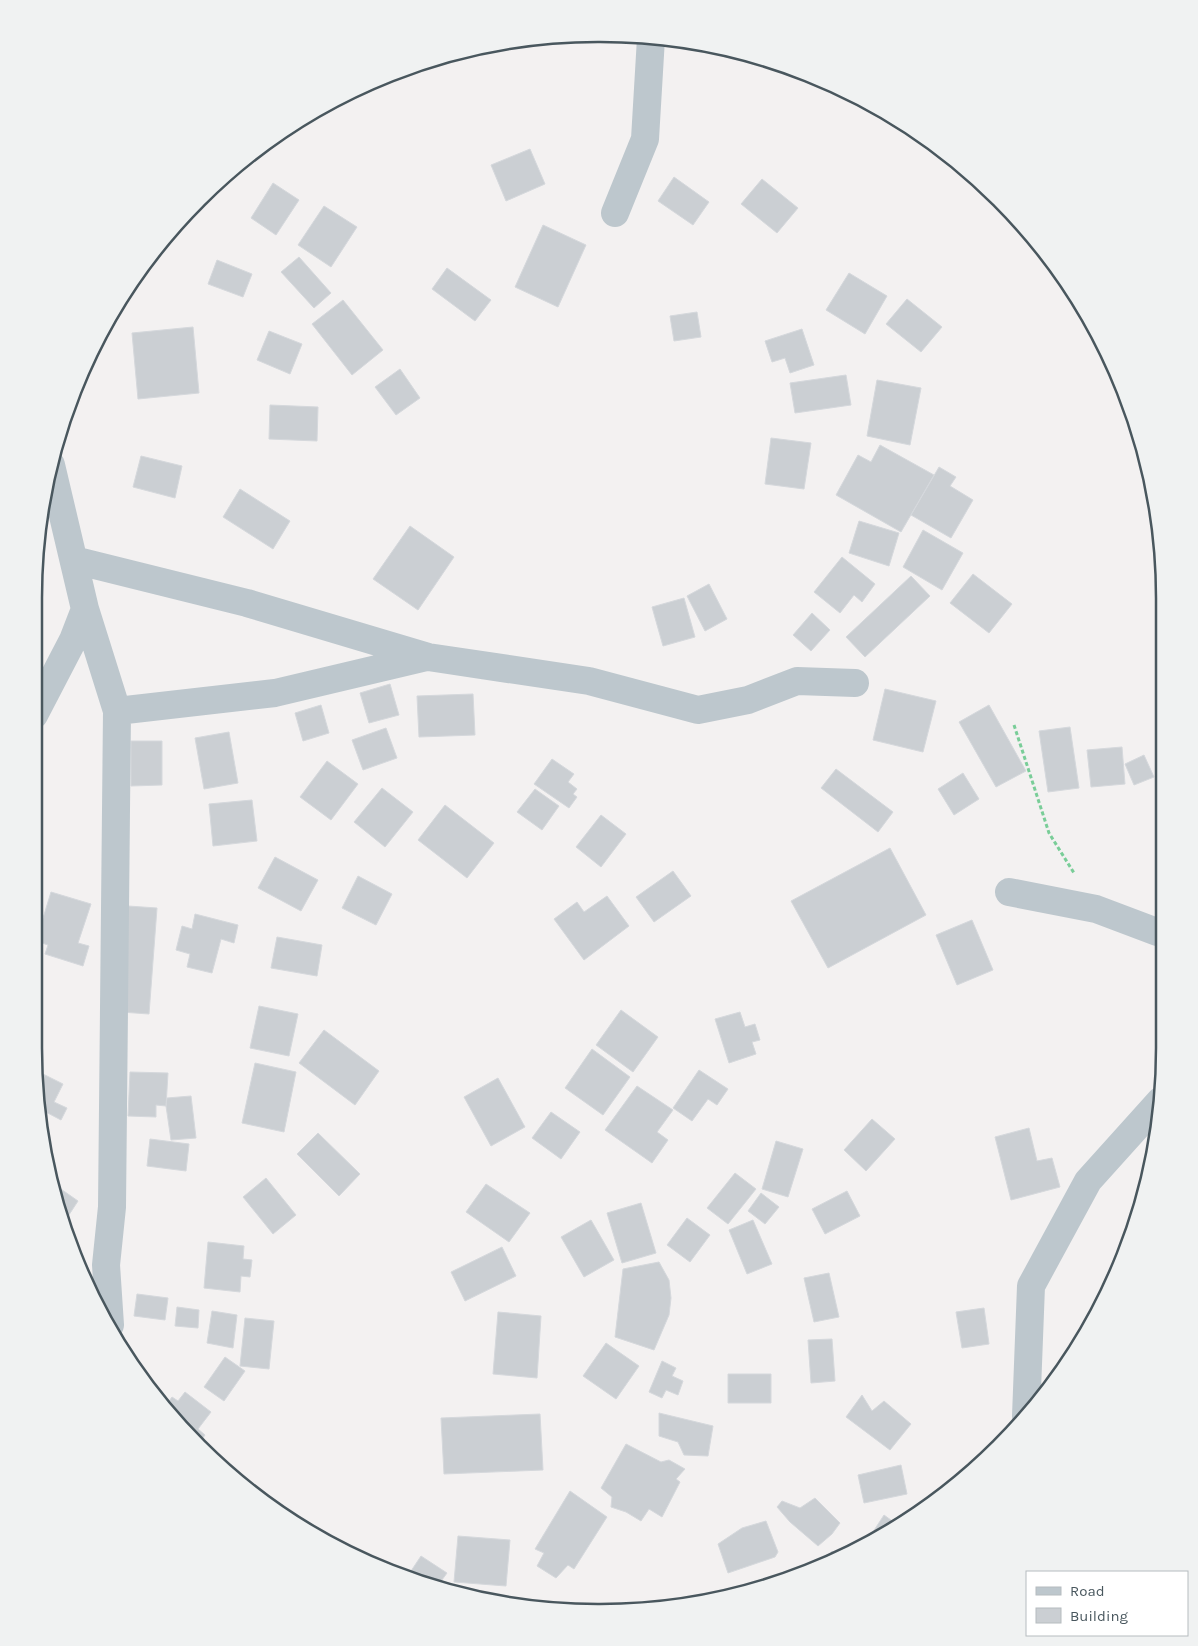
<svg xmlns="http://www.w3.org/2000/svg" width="1198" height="1646" font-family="Karla,sans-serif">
<rect width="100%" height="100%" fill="#f3f1f1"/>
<path fill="#cbcfd3" stroke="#d5d8dc" d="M530 149 545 184 506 201 491 165Z
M674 177 709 202 693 225 658 201Z
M762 179 798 208 777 233 741 204Z
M273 183 299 200 276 235 251 218Z
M324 206 357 227 331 267 298 245Z
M543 225 586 245 558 307 515 287Z
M299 257 331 293 314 308 281 272Z
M217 260 252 274 243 297 208 284Z
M447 268 491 300 475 321 432 289Z
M849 273 887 296 865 334 826 310Z
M907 299 942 327 921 352 886 324Z
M343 300 383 350 352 375 312 324Z
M697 312 701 337 674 341 670 316Z
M193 327 199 393 138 399 132 333Z
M802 329 814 365 790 373 785 358 772 362 765 341Z
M269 331 302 344 290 374 257 360Z
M400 369 420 398 396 415 375 387Z
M846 375 851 405 795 413 790 383Z
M877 380 921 388 910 445 867 436Z
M270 405 318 407 317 441 269 439Z
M771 438 811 443 804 489 765 484Z
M880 445 934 475 901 532 836 495 858 455 871 462Z
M141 456 182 466 175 498 133 487Z
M939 467 956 477 950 486 973 500 951 538 911 515Z
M240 489 290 521 273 549 223 517Z
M859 521 899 533 889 566 849 553Z
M410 526 454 557 418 610 373 579Z
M923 530 963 553 942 590 903 567Z
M842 557 875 584 862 602 854 595 840 613 814 592Z
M973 574 1012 604 989 633 950 603Z
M911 576 930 596 865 657 846 637Z
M709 584 727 619 705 631 687 596Z
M684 598 695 637 663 646 652 607Z
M812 613 830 630 811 651 793 635Z
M390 684 399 715 369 723 360 693Z
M885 689 936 701 923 752 873 740Z
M473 694 475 735 419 737 417 696Z
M321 705 329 733 303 741 295 713Z
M989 705 1026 771 996 787 959 722Z
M1070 727 1079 788 1048 792 1039 731Z
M386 728 397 758 363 770 352 740Z
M229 732 238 783 204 789 195 738Z
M131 741H162V785L131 786Z
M1122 747 1125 784 1091 787 1087 750Z
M1144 755 1154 777 1134 785 1125 764Z
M552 759 574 774 568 782 577 789 573 794 577 797 569 808 534 784Z
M327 761 358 784 331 820 300 797Z
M836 769 893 812 878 832 821 788Z
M963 773 979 799 954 815 938 789Z
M382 788 413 812 385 847 354 822Z
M535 789 559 806 542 830 517 812Z
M252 800 257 841 213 846 209 804Z
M445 805 494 843 467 878 418 840Z
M601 815 626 834 601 867 576 847Z
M890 848 926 915 828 968 791 901Z
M275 857 318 880 301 911 258 888Z
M673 871 691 896 654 922 636 897Z
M358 876 392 894 376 925 342 908Z
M51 892 91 904 78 943 89 946 83 966 45 954 48 945 36 941Z
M607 896 629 926 584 960 554 919 577 902 584 912Z
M128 906 157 908 149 1014 121 1012Z
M195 914 238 925 234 943 221 939 212 973 187 967 190 954 176 950 182 926 192 929Z
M972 920 993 970 957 985 936 935Z
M277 937 322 945 317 976 271 968Z
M259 1006 298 1014 289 1056 250 1048Z
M621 1010 658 1037 633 1072 596 1045Z
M740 1012 745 1027 755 1024 760 1040 752 1042 756 1054 729 1063 715 1019Z
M324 1030 379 1071 355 1105 299 1063Z
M592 1049 630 1077 603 1115 565 1088Z
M255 1063 296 1072 284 1132 242 1123Z
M699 1070 728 1089 717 1105 708 1099 692 1121 673 1108Z
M37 1071 63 1084 54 1102 67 1108 61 1120 42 1110Z
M130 1072 168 1073 166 1106 156 1105V1117L128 1116Z
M498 1078 525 1127 491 1146 464 1097Z
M637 1086 673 1110 657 1132 668 1140 652 1163 605 1130Z
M191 1096 196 1138 171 1140 166 1106 167 1098Z
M551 1112 580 1132 561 1159 532 1138Z
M872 1119 895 1139 866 1171 844 1150Z
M1029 1128 1037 1161 1052 1158 1060 1187 1011 1200 995 1137Z
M318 1133 360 1174 339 1196 297 1154Z
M150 1139 189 1144 186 1171 147 1166Z
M776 1141 803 1149 788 1197 762 1189Z
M735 1173 756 1189 728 1224 707 1208Z
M266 1178 296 1215 273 1234 243 1197Z
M486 1184 530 1213 509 1242 466 1212Z
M58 1187 78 1201 63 1224 53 1194Z
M847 1191 860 1216 825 1234 812 1209Z
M761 1193 779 1207 765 1224 748 1211Z
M641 1203 656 1253 622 1263 607 1213Z
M687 1218 710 1235 690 1262 667 1245Z
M591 1220 614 1260 584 1277 561 1237Z
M753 1220 772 1264 747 1274 729 1230Z
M208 1242 244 1246 243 1259 252 1260 250 1277 241 1276 240 1292 204 1288Z
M502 1247 516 1276 465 1301 451 1272Z
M659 1262 669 1280 671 1298 669 1315 654 1350 615 1337 623 1269Z
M829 1273 839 1317 814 1322 804 1278Z
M137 1294 168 1298 165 1320 134 1316Z
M177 1307 199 1310 198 1328 175 1326Z
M984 1308 989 1344 962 1348 956 1312Z
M212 1311 237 1315 233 1348 207 1343Z
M498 1312 541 1316 537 1378 493 1374Z
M245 1318 274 1321 269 1369 240 1366Z
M832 1339 835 1381 811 1383 808 1340Z
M606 1343 639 1366 616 1399 583 1376Z
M225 1357 245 1371 224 1401 204 1387Z
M662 1361 676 1368 672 1376 683 1381 678 1395 666 1390 662 1398 649 1392Z
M728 1374H771V1403H728Z
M185 1392 211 1412 198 1429 205 1435 200 1442 167 1404 172 1397 178 1401Z
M862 1395 872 1411 884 1401 911 1424 890 1450 846 1417Z
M659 1413 713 1426 708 1456 684 1455 678 1442 659 1436Z
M540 1414 543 1470 444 1474 441 1418Z
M626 1444 661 1462 669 1460 685 1469 676 1479 680 1482 662 1517 649 1509 641 1521 626 1512 611 1507 612 1497 601 1488Z
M901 1465 907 1494 864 1503 858 1475Z
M570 1491 607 1517 574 1569 568 1565 556 1578 537 1566 544 1553 535 1549Z
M815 1498 840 1523 832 1534 818 1546 790 1522 777 1507 782 1501 800 1508Z
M884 1515 895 1523 869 1538Z
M766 1521 778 1552 775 1557 728 1573 718 1544 742 1528Z
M458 1536 510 1540 506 1586 454 1582Z
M832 1551 837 1557 822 1566Z
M421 1556 447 1573 439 1584 409 1574Z"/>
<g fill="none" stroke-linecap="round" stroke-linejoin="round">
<path stroke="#79cd98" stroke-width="3" stroke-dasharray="4 2.5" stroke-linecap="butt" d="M1014 725 1049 833 1074 873"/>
<path stroke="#bdc7cd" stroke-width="28" d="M615 213 645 139 651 38
M51 465 85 609 117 711 112 1207 106 1265 110 1325
M74 560 247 603 428 657 589 681 698 710 748 700 797 681 855 683
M117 711 275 693 427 657
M34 715 73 640 85 609
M1009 892 1096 909 1157 932 1162 931
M1026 1416 1031 1286 1088 1181 1160 1101"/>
</g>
<path d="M0 0H1198V1646H0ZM598 42H600A556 556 0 0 1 1156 598V1048A556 556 0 0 1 600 1604H598A556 556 0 0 1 42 1048V598A556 556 0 0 1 598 42Z" fill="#f0f2f2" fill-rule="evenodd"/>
<path fill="none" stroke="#49575e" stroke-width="2.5" d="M598 42H600A556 556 0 0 1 1156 598V1048A556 556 0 0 1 600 1604H598A556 556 0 0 1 42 1048V598A556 556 0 0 1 598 42Z"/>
<rect x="1026" y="1571" width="162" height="65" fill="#ffffff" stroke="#b6bcbf"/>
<rect x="1036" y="1587" width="25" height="8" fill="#bdc7cd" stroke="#b6bcbf"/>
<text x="1070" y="1596" font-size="15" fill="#49575e">Road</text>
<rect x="1036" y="1608" width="25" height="15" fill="#cbcfd3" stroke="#b6bcbf"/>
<text x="1070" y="1621" font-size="15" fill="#49575e">Building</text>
</svg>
